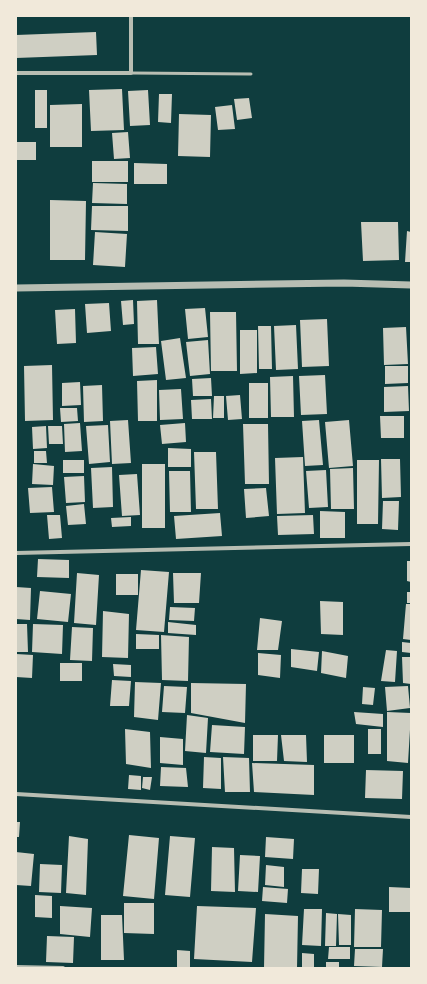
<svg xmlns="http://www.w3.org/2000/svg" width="427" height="984" font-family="Jost,sans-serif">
<rect width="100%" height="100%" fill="#0f3d3e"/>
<path fill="#cfcfc3" d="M96 32 97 55 16 58V35Z
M122 89 124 130 91 131 89 90Z
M35 90H47V128H35Z
M148 90 150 125 130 126 128 91Z
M159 94H172L171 123 158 122Z
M249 98 252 118 237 120 234 99Z
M82 104V147H50V105Z
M232 105 235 129 218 130 215 107Z
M179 114 211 115 210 157 178 156Z
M128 132 130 158 114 159 112 133Z
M16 142H36V160H16Z
M92 161H128V182H92Z
M134 163 167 164V184H134Z
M93 183 127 184V204L92 203Z
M50 200 86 201 85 260H50Z
M92 206H128V231L91 230Z
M361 222H398L399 260 363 261Z
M407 231 411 232V262H405Z
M95 232 127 234 125 267 93 265Z
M133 300 134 324 123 325 121 301Z
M157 300 159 344H138L137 301Z
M109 303 111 331 87 333 85 304Z
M205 308 208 337 188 339 185 309Z
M75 309 76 343 57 344 55 310Z
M210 312H236L237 371H211Z
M327 319 329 366 302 367 300 320Z
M296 325 298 369 276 370 274 326Z
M258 326H271L272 369H259Z
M406 327 408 364 384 365 383 328Z
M240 330H257V373L240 374Z
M180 338 186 378 166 380 161 341Z
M208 340 210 374 190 376 186 342Z
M156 347 158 374 133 376 132 348Z
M52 365 53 420 25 421 24 366Z
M385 366H408V383L385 384Z
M325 375 327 414 301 415 299 376Z
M293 376 294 417H271L270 377Z
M211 378 212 396H193L192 379Z
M157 380V421H138L137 381Z
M80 382 81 405 62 406V383Z
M249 383H268V418H249Z
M102 385 103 421 84 422 83 386Z
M408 386 409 411 384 412V387Z
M181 389 183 419 160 420 159 390Z
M240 395 242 419 228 420 226 396Z
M214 396H224V418H213Z
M211 399 212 419H192L191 400Z
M60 408H77L78 421 61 422Z
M380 416H404V438H381Z
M128 420 131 463 112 464 110 421Z
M319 420 323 465 305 466 302 421Z
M349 420 353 466 329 468 325 422Z
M80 423 82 451 65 452 64 424Z
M185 423 186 442 162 444 160 425Z
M243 424H268L269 484H245Z
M108 425 110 462 89 464 86 426Z
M46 426 47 448 33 449 32 427Z
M48 426H62L63 444H49Z
M168 448 191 449V467H168Z
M34 451H46L47 463H34Z
M194 452H216L218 509H196Z
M303 457 305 513 277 514 275 458Z
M381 459H400L401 497 382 498Z
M63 460H84V473H63Z
M357 460H379L378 524H357Z
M33 464 54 466 53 485 32 484Z
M142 464H165V528H142Z
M112 467 113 507 93 508 91 468Z
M353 468 354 509H331L330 469Z
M326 470 328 507 309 508 306 471Z
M169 471H190L191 512H170Z
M137 474 140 515 122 516 119 475Z
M84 476 85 502 66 503 64 477Z
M52 487 54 512 30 513 28 488Z
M266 488 269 516 246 518 244 489Z
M383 501H399L398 530 382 529Z
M84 504 86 524 68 525 66 506Z
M320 511 345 512V538H320Z
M220 513 222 536 176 539 174 516Z
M47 515H60L62 538 49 539Z
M313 515 314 534 278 535 277 516Z
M131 517V526L112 527 111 518Z
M38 559 69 560V578L37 577Z
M407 561H411V582L407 581Z
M141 570 169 572 164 632 136 630Z
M77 573 99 575 96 625 74 623Z
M173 573H201L199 603H174Z
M116 574H138V595H116Z
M16 587 31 588 30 620 16 619Z
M40 591 71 594 68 622 37 619Z
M407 592H411V603H407Z
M320 601 343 602V635L321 634Z
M406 604H411V640L403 639Z
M170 607 195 608 194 621 169 620Z
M103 611 129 614 128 658 102 657Z
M260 618 282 621 278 650H257Z
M168 622 196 625V635L168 633Z
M16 624H27L28 652H16Z
M33 624 63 625 62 654 32 652Z
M72 627 93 628 92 661 70 660Z
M136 634 159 635V649H136Z
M161 635 189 637 188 681 162 680Z
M402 642 411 643V653L402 652Z
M291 649 319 652 317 671 291 667Z
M386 650 397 651 395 682 381 681Z
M322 651 348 656 346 678 321 673Z
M258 653 281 655 280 678 258 675Z
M16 654 33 655 32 678 16 677Z
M402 657H411V684L403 683Z
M60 663H82V681H60Z
M113 664 131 665V677L114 676Z
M112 680 131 681 129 706H110Z
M135 682 161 683 158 720 134 717Z
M191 683 246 684 245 723 191 713Z
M164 686 187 687 185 713 162 712Z
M408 686 410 708 387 711 385 687Z
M363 687 375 688 373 705 362 704Z
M354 712 383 714V727L356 724Z
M387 712 411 713 408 763 387 761Z
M187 715 208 718 206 753 185 751Z
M212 725 245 727 244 754 210 752Z
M125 729 150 732 151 768 126 764Z
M368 729H381V754H368Z
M253 735H278L277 761H253Z
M281 735H306L307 762 284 761Z
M324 735H354V763H324Z
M160 737 183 739V765L160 763Z
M204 757 221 758V789L203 788Z
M223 757 249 758 250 792H225Z
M252 763 314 765V795L254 792Z
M161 767 186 768 188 787 160 786Z
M366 770 403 771 402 799 365 798Z
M129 775 141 776V790L128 789Z
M143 777H152L150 790 142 788Z
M16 822H20L19 837H16Z
M129 835 159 838 154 899 123 896Z
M69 836 88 839 86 895 66 893Z
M170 836 195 838 190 897 165 895Z
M266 837 294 839 293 859 265 857Z
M212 847 234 848 235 892 211 891Z
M16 852 34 854 31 886 16 885Z
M240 855 260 856 258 892 238 891Z
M40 864 62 865 61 893 39 892Z
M266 865 284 867V887L265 885Z
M302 869H319L318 894 301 893Z
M263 887 288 889 287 903 262 901Z
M389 887 411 888V912H389Z
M35 895 52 896V918L35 917Z
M124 903H154V934L124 933Z
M60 906 92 908 90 937 60 934Z
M197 906 256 908 252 962 194 959Z
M304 909H322L321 946 302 945Z
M355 909 382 910 381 947H354Z
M326 913 337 914 336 946H325Z
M265 914 298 916 297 968H264Z
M338 914 351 915V945H339Z
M101 915H122L124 960H101Z
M47 936 74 937 73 963 46 962Z
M329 947H350V959H328Z
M355 949H383L382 967 354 966Z
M177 950 190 951V968H177Z
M302 953 314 954V968H302Z
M326 962H339V968H326Z"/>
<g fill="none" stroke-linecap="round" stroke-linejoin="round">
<path stroke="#b8beb3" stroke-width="3" d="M131 73 251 74"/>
<path stroke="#b8beb3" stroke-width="4" d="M16 73H131V16
M16 553 411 544
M16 794 411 817
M16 967 63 968"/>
<path stroke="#b8beb3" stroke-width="7" d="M16 288 344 283 411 285"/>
</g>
<rect width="427" height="984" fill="none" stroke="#f1e9da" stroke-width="34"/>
</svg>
